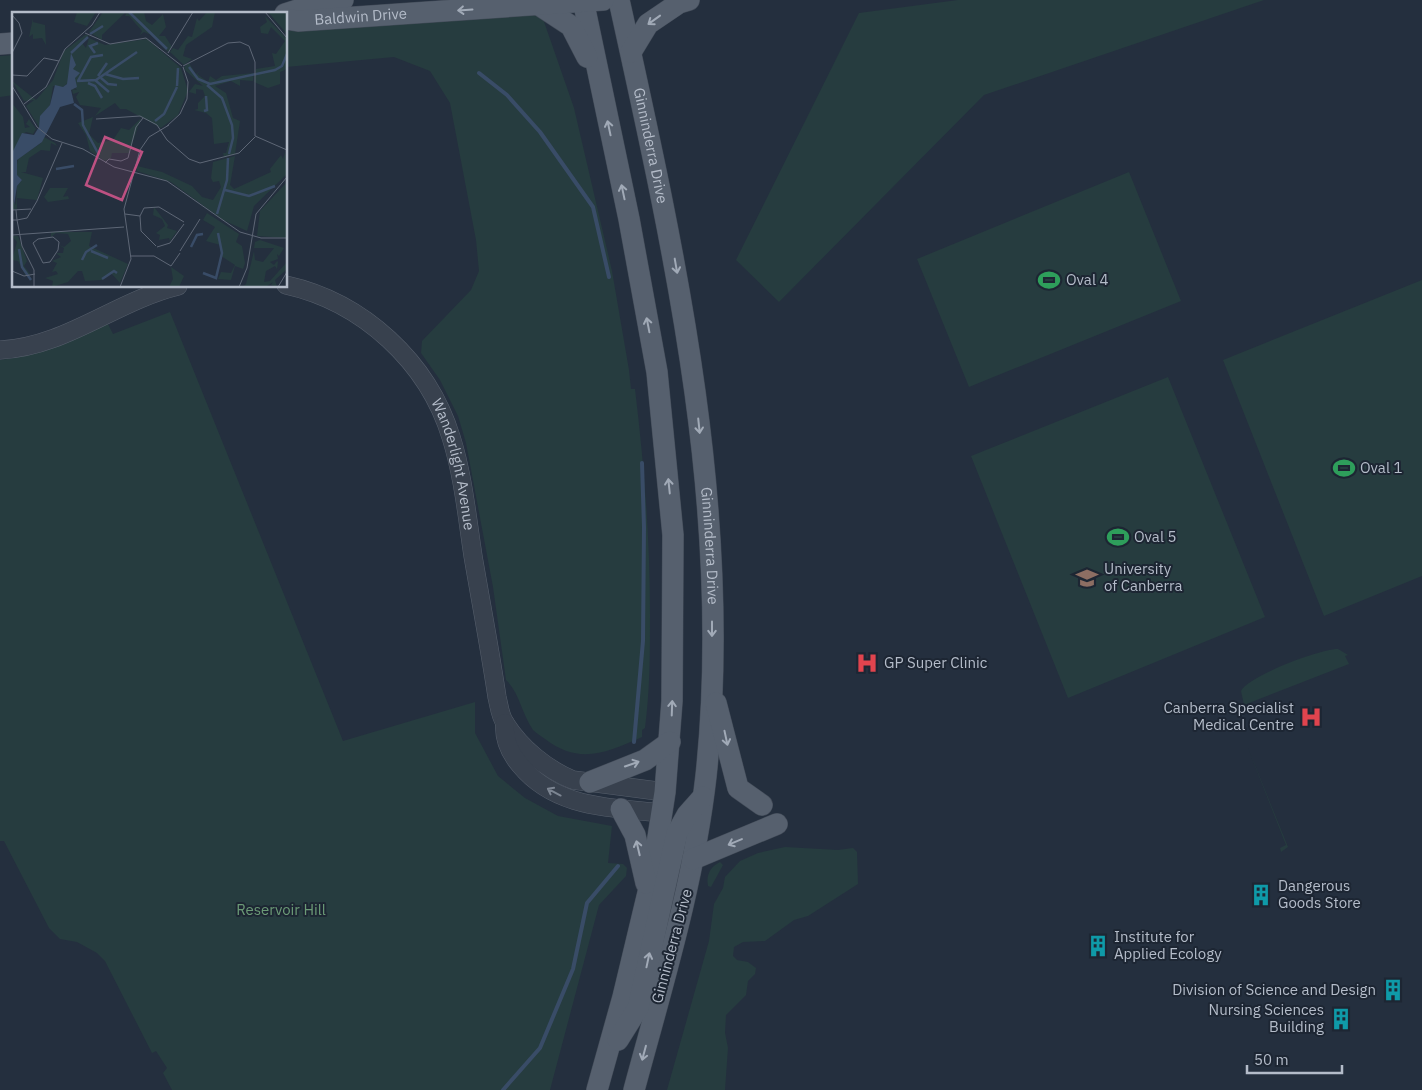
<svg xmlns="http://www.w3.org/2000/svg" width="1422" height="1090" font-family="'IBM Plex Sans',sans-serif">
<rect width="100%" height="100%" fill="#242f3e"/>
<path fill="#263c3f" d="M958 0H1264L984 95 779 302 736 260 859 13Z
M541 13 574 108 612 271 629 370 631 389H635C644 464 650 538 650 614 650 653 650 690 645 728L642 730V737C606 753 579 765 545 739 541 736 536 733 533 730 522 714 519 692 506 680L493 587 466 443 458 416 440 380 421 353 422 341 471 290 479 271 476 240 450 103 430 71 394 57 286 67V31Z
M14 55V95L0 97V56Z
M1129 172 1181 301 969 387 917 259Z
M1422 280V576L1324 616 1223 360Z
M170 312 343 741 475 702V733L498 776 525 798 558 816 612 826 608 863 623 864 627 868 626 876 599 905 550 1090H172L163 1073 167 1068 156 1051 152 1053 105 961 97 953 77 942 60 939 49 928 4 841H0V360C38 356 73 339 108 324L113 334Z
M1168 377 1265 617 1068 698 971 456Z
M1338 649 1348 655 1345 656 1349 664 1244 705 1241 691C1248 676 1320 649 1338 649Z
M1248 748 1288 847 1281 852 1280 848 1286 845Z
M785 847 838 850 853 848 857 852 858 884 808 916 794 920 765 941 743 942 734 947 733 956 737 960 748 962 756 968 755 974 748 981 746 995 726 1015 725 1033 728 1048 725 1090H667L709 941 714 904 723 888 725 877 740 861 758 853Z
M720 862 723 865 711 887 708 886C706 875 710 867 720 862Z"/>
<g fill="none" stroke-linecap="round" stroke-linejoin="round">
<path stroke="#394c67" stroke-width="4" d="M479 73 507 95 540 132 593 207 609 277
M634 742 643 641 644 527 642 463
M503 1090 540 1048 573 969 587 903 618 866"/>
<g stroke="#565f6c" stroke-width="19">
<g id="minor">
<path id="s1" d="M286 285C363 302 428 362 451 437 463 475 467 516 473 556 481 603 490 650 497 697 499 705 500 716 505 723 521 748 546 769 573 780L665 792"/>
<path d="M0 350C65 347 116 301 178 286"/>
<path d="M505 723C503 740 510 753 520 765 556 809 611 807 662 813"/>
</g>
</g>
<g stroke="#414a57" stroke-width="22">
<g id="major">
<path d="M583 0 629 219 657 372 673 535 672 701 665 792 652 876 623 997 597 1090"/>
<path id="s2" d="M619 0C675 254 734 514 706 776 694 883 662 986 634 1090"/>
<path d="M539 5 571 26 587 57"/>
<path d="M285 14 310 6 343 0"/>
<path id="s3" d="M286 19 298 21 603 0"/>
<path d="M0 44 14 43"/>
<path d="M631 52 648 24 679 3 689 0"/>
<path d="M716 703 738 788 762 805"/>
<path d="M590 782 645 760 670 742"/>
<path d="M621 809 635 835 646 883"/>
<path d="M693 859 777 824"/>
<path d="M618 1040 638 1008 677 833 687 815 703 797"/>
</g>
</g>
<use href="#minor" stroke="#38414e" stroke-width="18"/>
<use href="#major" stroke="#56606e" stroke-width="21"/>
</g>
<defs><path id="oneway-shaft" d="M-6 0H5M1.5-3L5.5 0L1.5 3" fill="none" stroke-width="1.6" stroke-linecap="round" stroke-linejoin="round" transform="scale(1.25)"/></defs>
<g stroke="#a1aab7">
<use href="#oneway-shaft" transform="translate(465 10) rotate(176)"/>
<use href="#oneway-shaft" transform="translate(654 20) rotate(144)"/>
<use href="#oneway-shaft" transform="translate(609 128) rotate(-102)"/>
<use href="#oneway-shaft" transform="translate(623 192) rotate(-102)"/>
<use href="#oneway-shaft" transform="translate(676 266) rotate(80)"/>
<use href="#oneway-shaft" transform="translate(648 325) rotate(-101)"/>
<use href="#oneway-shaft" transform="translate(699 426) rotate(84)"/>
<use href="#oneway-shaft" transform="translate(669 486) rotate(-96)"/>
<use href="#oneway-shaft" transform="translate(712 629) rotate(90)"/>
<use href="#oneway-shaft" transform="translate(672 708) rotate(-88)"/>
<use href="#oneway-shaft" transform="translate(726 738) rotate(78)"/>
<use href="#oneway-shaft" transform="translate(632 764) rotate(-19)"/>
<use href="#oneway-shaft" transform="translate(735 842) rotate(157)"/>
<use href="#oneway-shaft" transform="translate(638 848) rotate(-103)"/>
<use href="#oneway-shaft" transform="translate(648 960) rotate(-78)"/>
<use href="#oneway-shaft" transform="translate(644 1053) rotate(105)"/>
</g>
<use stroke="#7c8592" href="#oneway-shaft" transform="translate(554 792) rotate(-152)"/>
<defs>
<g id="stadium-bare" transform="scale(1.725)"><path d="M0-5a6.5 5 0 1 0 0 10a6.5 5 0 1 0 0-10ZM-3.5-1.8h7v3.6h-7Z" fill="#2e9e5b" stroke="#1d2633" stroke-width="2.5" paint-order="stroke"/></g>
<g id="university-bare" transform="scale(1.725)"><path d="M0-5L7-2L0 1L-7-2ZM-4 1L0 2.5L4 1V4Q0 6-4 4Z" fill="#8d6e63" stroke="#1d2633" stroke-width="2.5" paint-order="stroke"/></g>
<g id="hospital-bare" transform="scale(1.725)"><path d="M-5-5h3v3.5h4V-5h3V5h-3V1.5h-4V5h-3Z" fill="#e0444e" stroke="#1d2633" stroke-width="2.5" paint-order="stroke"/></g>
<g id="building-bare" transform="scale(1.725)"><path d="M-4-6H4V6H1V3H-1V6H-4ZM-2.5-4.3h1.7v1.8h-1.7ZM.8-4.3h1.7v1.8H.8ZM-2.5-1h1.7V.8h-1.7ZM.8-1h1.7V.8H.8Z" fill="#0f9aa8" stroke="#1d2633" stroke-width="2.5" paint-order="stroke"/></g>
</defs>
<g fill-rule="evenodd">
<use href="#stadium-bare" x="1049" y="280"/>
<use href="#stadium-bare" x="1344" y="468"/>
<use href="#stadium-bare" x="1118" y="537"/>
<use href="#university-bare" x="1087" y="578"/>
<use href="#hospital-bare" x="867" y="663"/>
<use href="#hospital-bare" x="1311" y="717"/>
<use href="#building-bare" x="1261" y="895"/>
<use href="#building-bare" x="1098" y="946"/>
<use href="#building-bare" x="1393" y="990"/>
<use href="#building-bare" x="1341" y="1019"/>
</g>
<g text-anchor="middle" stroke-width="4" stroke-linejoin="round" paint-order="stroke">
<g font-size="15" fill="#b4bcc9" stroke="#1d2633">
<text dy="5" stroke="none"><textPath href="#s3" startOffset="75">Baldwin Drive</textPath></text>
<text dy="5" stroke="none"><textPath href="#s2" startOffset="149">Ginninderra Drive</textPath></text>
<text dy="5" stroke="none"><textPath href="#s1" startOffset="262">Wanderlight Avenue</textPath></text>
<text dy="5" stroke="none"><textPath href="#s2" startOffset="554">Ginninderra Drive</textPath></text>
<text transform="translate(672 946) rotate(-75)" y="5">Ginninderra Drive</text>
</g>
<g font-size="15" fill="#b4bcc9" stroke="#1d2633" text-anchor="start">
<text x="1066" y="285">Oval 4</text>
<text x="1360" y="473">Oval 1</text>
<text x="1134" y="542">Oval 5</text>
<text x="1104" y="574">University<tspan x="1104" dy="17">of Canberra</tspan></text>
<text x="884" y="668">GP Super Clinic</text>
<text x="1294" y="713" text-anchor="end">Canberra Specialist<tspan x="1294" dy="17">Medical Centre</tspan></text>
<text x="1278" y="891">Dangerous<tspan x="1278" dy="17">Goods Store</tspan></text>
<text x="1114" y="942">Institute for<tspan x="1114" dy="17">Applied Ecology</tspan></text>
<text x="1376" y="995" text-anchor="end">Division of Science and Design</text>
<text x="1324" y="1015" text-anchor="end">Nursing Sciences<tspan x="1324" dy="17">Building</tspan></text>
</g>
<g font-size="15" fill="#6b9a76" stroke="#1d2633">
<text x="281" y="915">Reservoir Hill</text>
</g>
</g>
<g transform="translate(12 12)">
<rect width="275" height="275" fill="#242f3e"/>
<path d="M65 0H84L75 14 62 10ZM91 0H114L90 23V28L77 20ZM115 0H132L134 9 140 13 151 2 154 15 147 24H153L160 35 156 40 139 23 132 20 128 23 130 19 117 4H113ZM195 0H203L200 15 174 33 171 44 180 47 172 53 158 40 161 36 166 38 176 24 180 25 185 6 187 9ZM256 0H275V22ZM253 4 275 27V57L268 60V72L256 76 242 70 244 57 263 54 260 41 264 42 273 29 259 15 256 22 249 21 248 15 255 10ZM21 6V10L33 13 34 33 30 26 21 27V22L17 25ZM73 23H77L69 30 74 36 77 26 93 33 135 27 169 56 176 79 166 103 149 116 114 97H108L103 91 83 104 89 96 68 93 64 85 67 80 61 82 60 77 65 78 57 70 51 75 41 74 38 93 28 105 27 115 14 94 22 88 12 89 0 69 24 88 41 68 52 39ZM177 51 184 62 190 58 185 62 196 70 198 64 204 68 210 64 242 61 241 69 228 68V74L219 69 203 74 214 81 221 106 228 109 223 142 212 145 211 141H214L217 130 202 132 200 106 194 101 182 98 186 97V91L193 84 191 78 184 77V82L177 80 183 72 191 74 174 59 172 55ZM0 91 11 105 13 116 18 115 14 112 17 107 24 117 21 122 14 120 9 123 7 134 0 141ZM81 105 77 122 86 131 101 128 109 116 117 118 129 106 117 141H100L99 146 93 149 78 139 74 123 66 111ZM32 125 43 131 45 134 39 131 38 139 29 138 17 146 14 160H9L31 166 25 188 5 186V197H0V188L4 193 5 174 10 168 6 164 2 166 6 147 29 131ZM273 140 275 162 242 194 235 219 211 208 159 170 125 159V154L150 160 180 174 190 185 201 188 209 175 207 169 201 170 199 166 201 150 223 144 218 173 222 177 259 160 258 157 269 143 271 147ZM275 170V226L245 224 248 199ZM38 176H56L51 185 56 184 57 187 36 190 32 185ZM142 195 156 213 155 216 165 219 158 229 157 226 147 228 148 223 144 221 153 214 150 207 141 203ZM195 201 227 222 224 230 230 234 233 251 231 257 223 254 219 268 206 267 209 260 219 261 223 253 209 244 208 233 194 229 203 215 191 208ZM39 220H80L77 234 116 252 108 271 99 261 90 268 73 269 70 259H66L56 270 40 275 41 269 33 266 46 262 44 259 40 260 45 251 40 249 49 245 44 241H51L52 236 47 233 52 235 59 229 56 222 44 221 39 225ZM0 224H6L15 249 12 254 18 262 14 264 6 249 0 248 5 230ZM248 228 272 236 267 244 265 242 266 247 258 250 262 253 265 249 266 250 265 257 263 254 254 259 252 270 258 269 275 250V257L263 268 265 275 259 273 261 270 254 275H230L234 272 242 239 243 248 251 250 262 236H242L243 230ZM159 255 172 264 167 275H157L161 267Z" fill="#263c3f"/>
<path d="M59 41 64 53 61 57 68 61 63 66 65 75 59 78 62 91 48 95 30 130 5 148V163L10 168 5 174 2 193 0 141 10 121 22 123 27 115 28 104 38 93 43 73 51 75 55 72Z" fill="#394c67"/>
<path fill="none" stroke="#394c67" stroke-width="2.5" d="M117 0 155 37M78 22 91 14M59 41 76 25M83 41 78 34 86 31M177 55 186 67 198 72 263 58 270 54 275 42M93 62 111 67 127 66M86 64 95 51M89 66 96 72 105 73M83 68 97 80M65 69 84 68 125 40M66 69 79 45 91 43M76 71 83 74 90 86M195 73 210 86 220 113 221 126 217 142M165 74 166 56M62 92 70 98 71 113 87 143M192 99 195 98 194 84M143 109 152 102 165 75M44 157 62 154M213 178 237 184 263 174M205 202 215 168 216 146M179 235 185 223 191 222M7 237 10 255 19 268M79 239 96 246M70 248 74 240 85 233M191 261 204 266 210 241 206 221M90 267 102 259 105 261"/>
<path fill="none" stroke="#5e6776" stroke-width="1" d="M253 0 275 26M0 3 7 11 10 21 0 41M73 21 98 32 134 26 170 54M156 41 181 0M171 54 216 31 228 30 237 34 243 50V124M0 63 15 64 32 46 47 49M0 74 25 115 40 127 71 137 102 155 155 169 228 220 249 226H275M12 92 34 75 53 37 80 13 88 0M84 107 128 104 145 113 155 128 177 147 188 151 227 141 243 125M155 114 168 102 175 87 176 70 171 55M243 124 275 138M93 151 97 147 109 149 116 146 124 115 131 106M0 198 19 197M113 202 128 204M0 208H5L4 198M0 223 112 215M41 225 47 230 46 238 38 250 31 251 21 231 26 227ZM144 234 129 219 128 204 132 196 147 195 172 210M145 235 158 231 172 212M168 239 188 207M118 244H142L159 254 168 241M0 259 12 264 23 262M22 275V258L10 234 5 208 15 206 25 189 50 131M108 275 119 247 112 197 128 138 137 125 157 113M227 275 235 256 244 202 275 165M266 275 275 260"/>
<path fill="#bd5182" fill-opacity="0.15" stroke="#bd5182" stroke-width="2.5" d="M93 125 130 140 110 188 74 173Z"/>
<rect width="275" height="275" fill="none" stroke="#b4bcc9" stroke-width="2.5"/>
</g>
<path d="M1247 1065v8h95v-8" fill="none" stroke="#b4bcc9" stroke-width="2.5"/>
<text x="1254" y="1065" font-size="15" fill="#b4bcc9" stroke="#1d2633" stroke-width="4" paint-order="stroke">50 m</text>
</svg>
